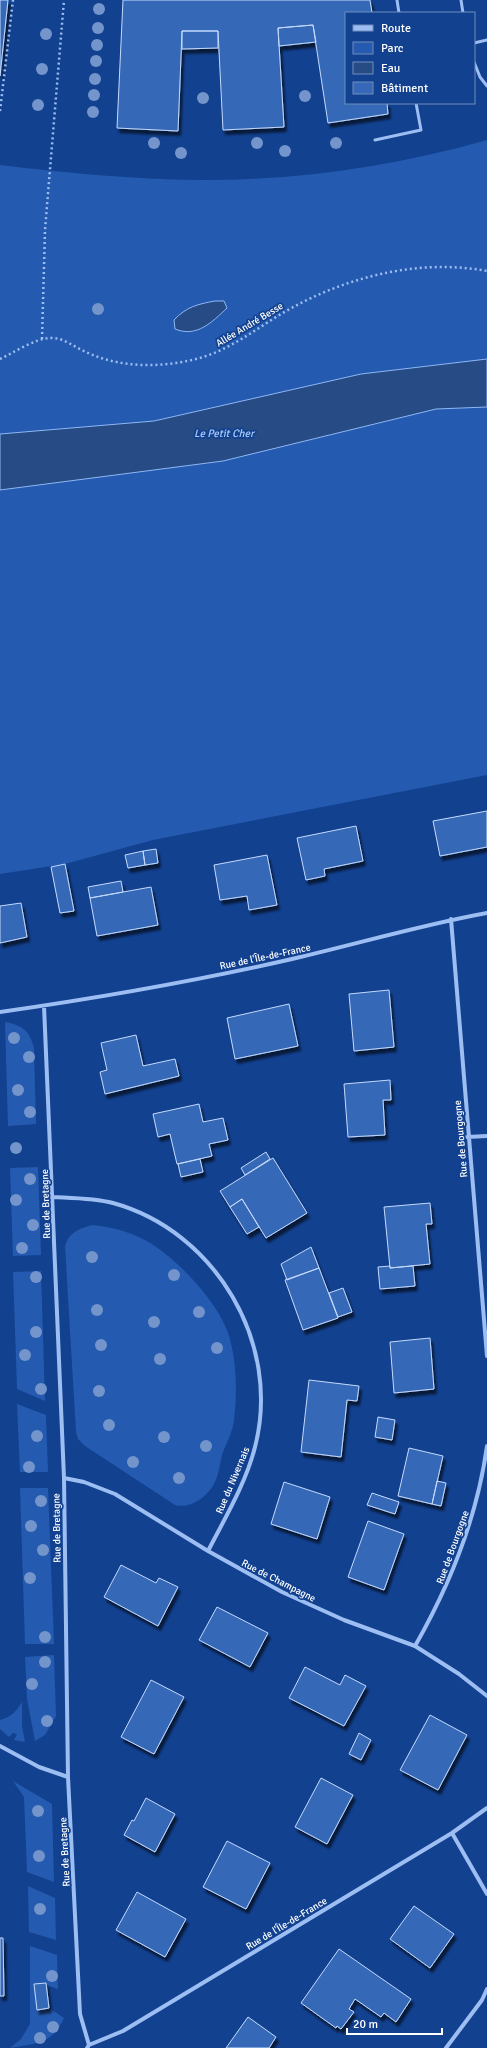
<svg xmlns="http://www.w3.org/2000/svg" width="487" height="2048" font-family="Signika,sans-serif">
<defs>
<filter id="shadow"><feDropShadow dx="2.5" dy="4.5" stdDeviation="1" flood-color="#0009"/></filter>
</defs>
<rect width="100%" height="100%" fill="#124190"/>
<path fill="#245aaf" d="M487 140V359L361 374 154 421 0 434V165C68 173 137 180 206 180 300 180 396 166 487 140Z
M487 407V775L153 840 65 864 0 874V490L223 461 436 409Z
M5 1022C22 1025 30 1031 34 1048L36 1124 8 1126Z
M38 1167 41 1255 13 1256 10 1168Z
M92 1225C109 1227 125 1230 141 1238 173 1253 221 1304 230 1339 237 1365 237 1393 234 1420 233 1431 227 1442 223 1452 220 1462 219 1475 214 1484 206 1498 190 1509 175 1505L85 1446 78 1439 76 1432 65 1246C69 1232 79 1229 92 1225Z
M41 1271 45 1401 17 1389 13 1272Z
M17 1404 46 1415 48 1472H20Z
M20 1488H48L54 1644H25Z
M54 1655 56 1716 45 1735 35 1741 27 1699 25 1657Z
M22 1702V1726L25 1742 14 1740 17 1734 13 1733 9 1737 0 1729V1720C11 1717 16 1712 22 1702Z
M13 1781 52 1804 54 1882 27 1872 24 1797Z
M28 1886 55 1898 56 1940 29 1932Z
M30 1946 57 1955 58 1989 44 1984 37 2010 49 2008 64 2018C52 2045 36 2043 10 2048L21 2039 30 2024Z"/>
<path fill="#274b85" stroke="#8fb8f5" d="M215 301H224L227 308C212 322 197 338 175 329L174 320C186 307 198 304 215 301Z
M487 359V407L436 409 223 461 0 490V434L154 421 361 374Z"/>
<path fill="#3668b7" stroke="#c4dafd" filter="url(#shadow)" d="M0 0H8L0 76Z
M123 0H370L372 13H346V103H387L388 114 328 123 313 25 278 28 284 127 223 130 218 31H182L178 131 117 128Z
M313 25 316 42 279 46 278 28Z
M182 31H218V48L182 49Z
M487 811V847L440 856 433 821Z
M356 826 363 861 324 869 325 876 306 880 297 838Z
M156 849 158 863 145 865 143 851Z
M143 851 145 865 128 868 125 855Z
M267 855 277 905 249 910 247 896 220 900 214 865Z
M65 864 74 911 60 913 51 867Z
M121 881 123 892 90 898 88 887Z
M151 887 158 925 97 936 90 898Z
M21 903 27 937 0 943V906Z
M389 990 394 1047 354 1051 349 994Z
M289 1004 298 1046 235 1059 227 1018Z
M136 1035 143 1066 175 1059 179 1076 105 1094 100 1072 107 1070 101 1043Z
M390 1080 391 1100H383L385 1135 348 1137 344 1084Z
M199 1104 203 1122 223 1118 228 1140 209 1144 212 1156 177 1164 170 1134 158 1137 153 1114Z
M266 1152 270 1159 245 1175 241 1168Z
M273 1158 307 1213 266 1238 242 1199 230 1207 220 1191Z
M200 1159 203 1172 181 1177 178 1164Z
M242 1199 259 1227 247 1234 230 1207Z
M430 1203 432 1224H426L430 1264 390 1268 384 1207Z
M311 1247 319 1268 287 1280 281 1264Z
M390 1266V1268L413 1266 415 1286 380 1289 378 1267Z
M319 1268 338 1318 303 1330 285 1280Z
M343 1288 352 1312 338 1317 329 1293Z
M430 1338 434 1389 394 1393 390 1342Z
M309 1380 359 1386 357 1401 347 1400 341 1457 301 1452Z
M378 1417 395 1420 392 1440 375 1437Z
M409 1448 443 1456 432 1504 398 1496Z
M437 1481 446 1483 441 1506 432 1504Z
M284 1482 330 1497 317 1539 271 1524Z
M372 1493 399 1502 395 1514 367 1505Z
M368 1521 404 1534 384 1590 348 1577Z
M121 1565 156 1583 159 1578 178 1587 158 1626 104 1597Z
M217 1607 268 1633 250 1667 199 1640Z
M305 1667 340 1685 345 1675 366 1686 344 1726 289 1698Z
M151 1680 184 1697 154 1754 121 1737Z
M430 1715 467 1735 438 1790 400 1770Z
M359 1733 371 1740 361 1760 349 1754Z
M321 1778 353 1795 327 1844 295 1827Z
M146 1798 175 1814 155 1852 124 1835 132 1820 134 1821Z
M227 1841 270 1863 246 1909 203 1887Z
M137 1892 186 1919 165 1957 116 1930Z
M414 1906 454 1934 430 1968 390 1939Z
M0 1938H3L4 1996H0Z
M339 1949 411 1999 396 2022 384 2013 381 2017 355 1999 349 2009 354 2012 341 2029 337 2026 336 2028 301 2003Z
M46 1983 49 2008 37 2010 34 1984Z
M248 2017 276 2037 269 2048H226Z"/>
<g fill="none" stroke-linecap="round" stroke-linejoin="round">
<path stroke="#9dbef2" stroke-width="2.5" stroke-dasharray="2 3" stroke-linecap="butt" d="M0 111 13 0
M42 339 45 230 64 0
M0 359C13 353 36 338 50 338 63 337 74 347 86 352 120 368 159 368 196 359 228 351 253 331 281 314 342 278 416 258 487 271"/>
<path stroke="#9dbef2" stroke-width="3" d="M397 0 399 13
M461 0 463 13
M474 43 487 40
M474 62 480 77 487 86
M375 140 421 130 416 103"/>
<path stroke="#9dbef2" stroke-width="4" d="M451 919 487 1356
M44 1006 64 1478 68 1777 80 2014 89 2045 87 2048
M0 1012C98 998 196 981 292 959 357 944 421 925 487 913
M467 1137 487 1136
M53 1197C73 1198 94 1198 113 1203 215 1231 282 1343 255 1447 246 1483 225 1518 208 1551
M64 1478 84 1482 115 1494 208 1551 282 1592 344 1620 415 1646 459 1674 487 1696
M415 1646C451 1583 477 1518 487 1446
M0 1746 39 1767 68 1777
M452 1833 487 1894
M89 2045 123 2031 452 1833 487 1808
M446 2048 482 2000 487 1989"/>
</g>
<g fill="#7495cc">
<circle cx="99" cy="9" r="6"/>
<circle cx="98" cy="28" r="6"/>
<circle cx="46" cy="34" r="6"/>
<circle cx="97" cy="45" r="6"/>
<circle cx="96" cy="61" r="6"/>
<circle cx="42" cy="69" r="6"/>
<circle cx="95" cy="79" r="6"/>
<circle cx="94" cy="95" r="6"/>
<circle cx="305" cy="96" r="6"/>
<circle cx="203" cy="98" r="6"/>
<circle cx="38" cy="105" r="6"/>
<circle cx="93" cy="112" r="6"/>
<circle cx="154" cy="143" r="6"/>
<circle cx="257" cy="143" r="6"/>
<circle cx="336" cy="143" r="6"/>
<circle cx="285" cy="151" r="6"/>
<circle cx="181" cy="153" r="6"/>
<circle cx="98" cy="309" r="6"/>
<circle cx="14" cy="1038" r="6"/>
<circle cx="29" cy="1057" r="6"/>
<circle cx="18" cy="1090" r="6"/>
<circle cx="30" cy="1112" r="6"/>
<circle cx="16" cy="1148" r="6"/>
<circle cx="30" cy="1179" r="6"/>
<circle cx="16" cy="1200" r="6"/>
<circle cx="33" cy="1225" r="6"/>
<circle cx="22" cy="1248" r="6"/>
<circle cx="92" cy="1257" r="6"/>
<circle cx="174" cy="1275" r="6"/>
<circle cx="36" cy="1277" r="6"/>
<circle cx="97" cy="1310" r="6"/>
<circle cx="199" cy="1312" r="6"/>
<circle cx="154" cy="1322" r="6"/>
<circle cx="36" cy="1332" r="6"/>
<circle cx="101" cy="1345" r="6"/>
<circle cx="217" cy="1348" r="6"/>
<circle cx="25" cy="1355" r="6"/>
<circle cx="160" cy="1359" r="6"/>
<circle cx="41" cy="1389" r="6"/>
<circle cx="99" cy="1391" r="6"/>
<circle cx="109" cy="1425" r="6"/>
<circle cx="37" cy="1436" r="6"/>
<circle cx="164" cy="1437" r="6"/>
<circle cx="206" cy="1446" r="6"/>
<circle cx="133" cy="1462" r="6"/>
<circle cx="29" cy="1467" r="6"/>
<circle cx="179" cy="1478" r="6"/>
<circle cx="41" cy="1501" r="6"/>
<circle cx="31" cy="1526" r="6"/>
<circle cx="43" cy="1550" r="6"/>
<circle cx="30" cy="1578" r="6"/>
<circle cx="45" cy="1637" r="6"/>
<circle cx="45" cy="1662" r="6"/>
<circle cx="32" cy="1684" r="6"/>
<circle cx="47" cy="1721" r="6"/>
<circle cx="38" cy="1811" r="6"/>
<circle cx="39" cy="1856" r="6"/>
<circle cx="40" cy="1909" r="6"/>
<circle cx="52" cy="1976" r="6"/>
<circle cx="53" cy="2027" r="6"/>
<circle cx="40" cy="2038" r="6"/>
</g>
<g text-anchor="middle" stroke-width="3.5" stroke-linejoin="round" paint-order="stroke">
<g font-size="10" fill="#fff" stroke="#124190">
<text transform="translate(249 324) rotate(-31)" y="4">Allée André Besse</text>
<text transform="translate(265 956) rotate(-12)" y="4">Rue de l'Île-de-France</text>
<text transform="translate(460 1139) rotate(-95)" y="4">Rue de Bourgogne</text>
<text transform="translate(45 1204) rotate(-92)" y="4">Rue de Bretagne</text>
<text transform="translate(232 1480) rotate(-67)" y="4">Rue du Nivernais</text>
<text transform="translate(56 1528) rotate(-91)" y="4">Rue de Bretagne</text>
<text transform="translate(452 1547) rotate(-70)" y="4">Rue de Bourgogne</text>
<text transform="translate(279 1580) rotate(27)" y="4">Rue de Champagne</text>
<text transform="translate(64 1852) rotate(-93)" y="4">Rue de Bretagne</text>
<text transform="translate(286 1923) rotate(-31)" y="4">Rue de l'Île-de-France</text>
</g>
<g font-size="11" font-style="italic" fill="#a9c9f9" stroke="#124190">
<text x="224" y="437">Le Petit Cher</text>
</g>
</g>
<rect x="345" y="12" width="130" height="92" fill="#124190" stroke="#718dbc"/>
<rect x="353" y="25" width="20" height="6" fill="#9dbef2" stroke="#718dbc"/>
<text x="381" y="32" font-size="12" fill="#ffffff">Route</text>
<rect x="353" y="42" width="20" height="12" fill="#245aaf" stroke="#718dbc"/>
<text x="381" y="52" font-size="12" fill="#ffffff">Parc</text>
<rect x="353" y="62" width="20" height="12" fill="#274b85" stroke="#718dbc"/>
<text x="381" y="72" font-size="12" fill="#ffffff">Eau</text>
<rect x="353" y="82" width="20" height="12" fill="#3668b7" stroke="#718dbc"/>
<text x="381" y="92" font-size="12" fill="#ffffff">Bâtiment</text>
<path d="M347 2028v6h95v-6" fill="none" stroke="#ffffff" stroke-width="2"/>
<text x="353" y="2028" font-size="12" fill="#ffffff" stroke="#124190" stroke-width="3" paint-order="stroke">20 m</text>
</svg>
